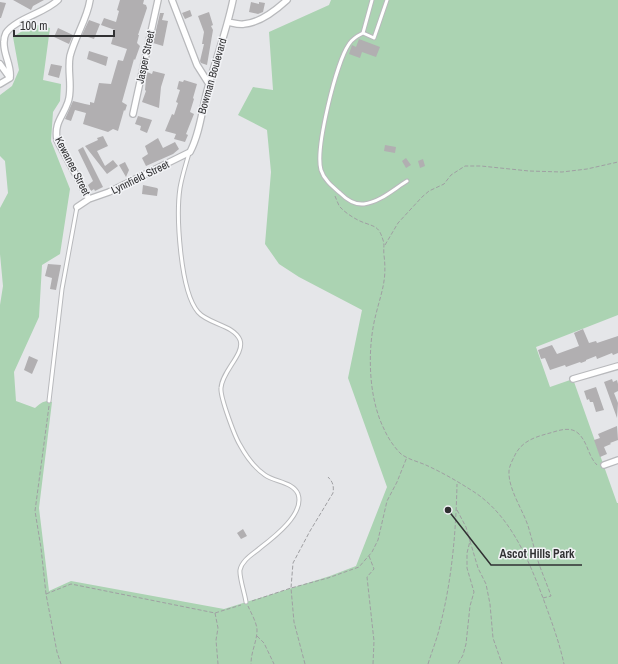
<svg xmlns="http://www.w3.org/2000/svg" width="618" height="664" font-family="'Archivo Narrow',sans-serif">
<rect width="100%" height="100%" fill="#e5e6e9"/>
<path fill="#abd3b2" d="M331 0H618V315L536 347 550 387 573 379 617 503H618V664H0V305L3 286 0 254V208L8 193 5 161 0 156V95L12 86 19 70 13 37 33 24 50 28 43 80 61 84 60 101 53 112 51 141 70 189 60 254 42 265 39 317 14 372 16 401 35 408C40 404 45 399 52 402L39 508 49 591 71 581 224 609 330 576 356 566 387 487 348 378 362 310 299 277 279 264 265 244 271 172 267 130 238 115 253 87 273 90 269 32 329 5Z"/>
<path fill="#b1afb1" d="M13 0H44L33 6 31 10Z
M120 0H144L143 4 146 5 147 8 138 35H139L137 43 140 46 135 60 134 59 122 102 127 105 125 111 124 110 118 131 113 129 108 132 83 124 86 113 75 110 71 121 65 119 73 101 85 104 90 105V102L94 103 99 83 111 84 118 60 123 61 127 49 111 44 115 30 101 25 104 18 116 22 119 11 117 10Z
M0 2 6 3 1 18H0Z
M251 2 259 4V2L265 3 263 12 258 14 249 12Z
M190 10 192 16 185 19 182 13Z
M209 12 213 25 211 26 213 30 207 65 201 63 200 61 204 44H202L204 32 198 16Z
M160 13H164L162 20 168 21 163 46 153 43Z
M89 20 100 24 94 39 82 35Z
M58 28 73 35 69 44 54 37Z
M359 39 380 47 376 57 362 52 360 58 349 54 352 45 356 47Z
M89 51 108 57 106 66 87 59Z
M51 64 62 66 59 78 48 75Z
M153 71 165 74 161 87 159 108 142 102 146 91 145 90 146 79H145L147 72 152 74Z
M184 80 197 84 193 98 194 99 190 112 194 114 186 134 188 135 185 142 174 139 176 134 165 131 172 114 174 115 178 103 176 102 180 90 177 89 179 81 183 82Z
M138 116 152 120 147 133 140 130 141 126 135 124Z
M103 136 108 146 97 151 105 166 113 160 118 166 107 174 85 146 98 140 97 138Z
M158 138 163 148 175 142 179 149 173 154 146 166 142 158 148 154 145 146Z
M385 145 396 147 395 153 384 151Z
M83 147 103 187 95 191 94 189 91 191 88 185 93 181 78 150Z
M406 158 411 165 406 168 402 161Z
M423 159 425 166 420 168 418 161Z
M125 162 129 170 126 177 119 165Z
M143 185 157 188 158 189 157 196 142 194Z
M48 264 61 265 56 290 50 289 52 278 45 276Z
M583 329 589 343 596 341 597 343 618 336V353L613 355 612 353 597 359 596 356 586 360V361L581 363 580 362 566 367 565 365 550 370 545 358 541 359 538 350 552 345 557 354 579 346 574 333Z
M29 356 38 360 32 374 24 370Z
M612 379 613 382 617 380 618 384V391L614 393 618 403 617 418 604 382Z
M596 387 604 410 596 412 593 402H590L589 399 587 400 584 391Z
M617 426 618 440 610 443 611 444 604 447 607 454 600 457 594 440 600 438 598 434Z
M243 529 247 536 241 539 237 533Z"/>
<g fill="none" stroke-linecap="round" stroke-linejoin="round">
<g stroke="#b8b9bc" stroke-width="5">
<path id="lane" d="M387 0 374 38 363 33C357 36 352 39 349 44 336 63 315 149 321 170 324 180 333 187 340 193 347 200 355 205 364 204 380 202 394 189 407 181
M363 33 372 0
M189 153C186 164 182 176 180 188 176 215 180 291 198 312 208 324 234 325 240 340 245 354 222 371 221 388 220 397 235 437 240 445 246 456 255 468 265 475 275 482 293 482 298 494 305 514 273 538 260 548 253 554 242 560 240 570 239 577 245 594 246 602
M49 401 62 289 77 207"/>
</g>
<g stroke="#b8b9bc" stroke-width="8">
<path id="street" d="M172 0 197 65 209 84
M228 22C233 23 239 25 244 24 260 23 275 11 287 0
M0 64 10 78
M0 84 10 78C12 66 3 54 4 42 4 40 5 35 6 33 15 19 45 13 58 0
M133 114 158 0
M89 199 109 192 190 152C201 131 202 106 209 84 217 56 227 29 233 0
M77 207 89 199 57 140C54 122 63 117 68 102 73 88 67 71 70 56 75 36 87 20 90 0
M573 379 618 366
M604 465 618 460"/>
</g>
<path stroke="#9f9fa2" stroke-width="1" stroke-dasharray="4 2" stroke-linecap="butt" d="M335 196C337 200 338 206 342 209 347 214 358 221 365 223 376 227 379 227 383 240 385 245 383 249 384 255 387 280 382 290 376 314 367 348 368 397 384 429 388 438 394 447 401 454 409 460 420 462 428 466 443 473 457 481 471 490 509 513 528 558 543 598 551 620 559 641 564 664
M385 245 398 223 422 197 429 191 444 184 451 175 465 166H481L529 171 562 172 587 169 618 162
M49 406 35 511 41 548 46 594 57 652 61 664
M457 510 466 527 470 541 467 553V568L474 592 470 606 466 644 463 655 458 664
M470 541 478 568 486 584 490 604 493 638 502 664
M369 556 374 569 367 577 374 641 373 664
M46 594 71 584 215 613 241 605
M543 598 551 596C547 584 542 573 538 561 535 551 532 540 529 529 524 511 508 490 509 471 509 467 512 461 514 457 521 441 535 437 550 433 560 430 571 426 579 434 588 443 588 456 597 465
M252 601 291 588 328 578 359 567 372 552 378 540 387 501 397 482 407 457
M248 606C251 613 257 623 257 630 257 642 251 651 251 664
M215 613 218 628 216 640 218 664
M257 636 264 643 274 664
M305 664 294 622 291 588 293 563 310 531 333 493C334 486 333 482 328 477
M428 664C432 651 437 639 440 626 452 580 456 531 457 484"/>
<use href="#lane" stroke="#fff" stroke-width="3"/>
<use href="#street" stroke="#fff" stroke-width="5.5"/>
</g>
<g text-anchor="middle" stroke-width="3" stroke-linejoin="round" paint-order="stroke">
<g font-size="11" fill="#313133" stroke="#f2f3f6">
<text transform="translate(145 57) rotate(-78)" y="4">Jasper Street</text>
<text transform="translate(212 76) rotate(-74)" y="4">Bowman Boulevard</text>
<text transform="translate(73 166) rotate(63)" y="4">Kewanee Street</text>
<text transform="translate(140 177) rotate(-26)" y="4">Lynnfield Street</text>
</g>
</g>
<path fill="none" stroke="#313133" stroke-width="1.5" d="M448 510L491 565H582"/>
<circle fill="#313133" stroke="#f2f3f6" stroke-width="1.5" cx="448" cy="510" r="4"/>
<g font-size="12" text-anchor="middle" font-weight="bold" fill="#313133" stroke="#f2f3f6" stroke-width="3" stroke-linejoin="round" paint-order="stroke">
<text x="537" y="558">Ascot Hills Park</text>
</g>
<path d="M14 30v6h100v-6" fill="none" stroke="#313133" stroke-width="2"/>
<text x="20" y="30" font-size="12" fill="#313133" stroke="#f2f3f6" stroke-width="3" paint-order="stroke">100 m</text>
</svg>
